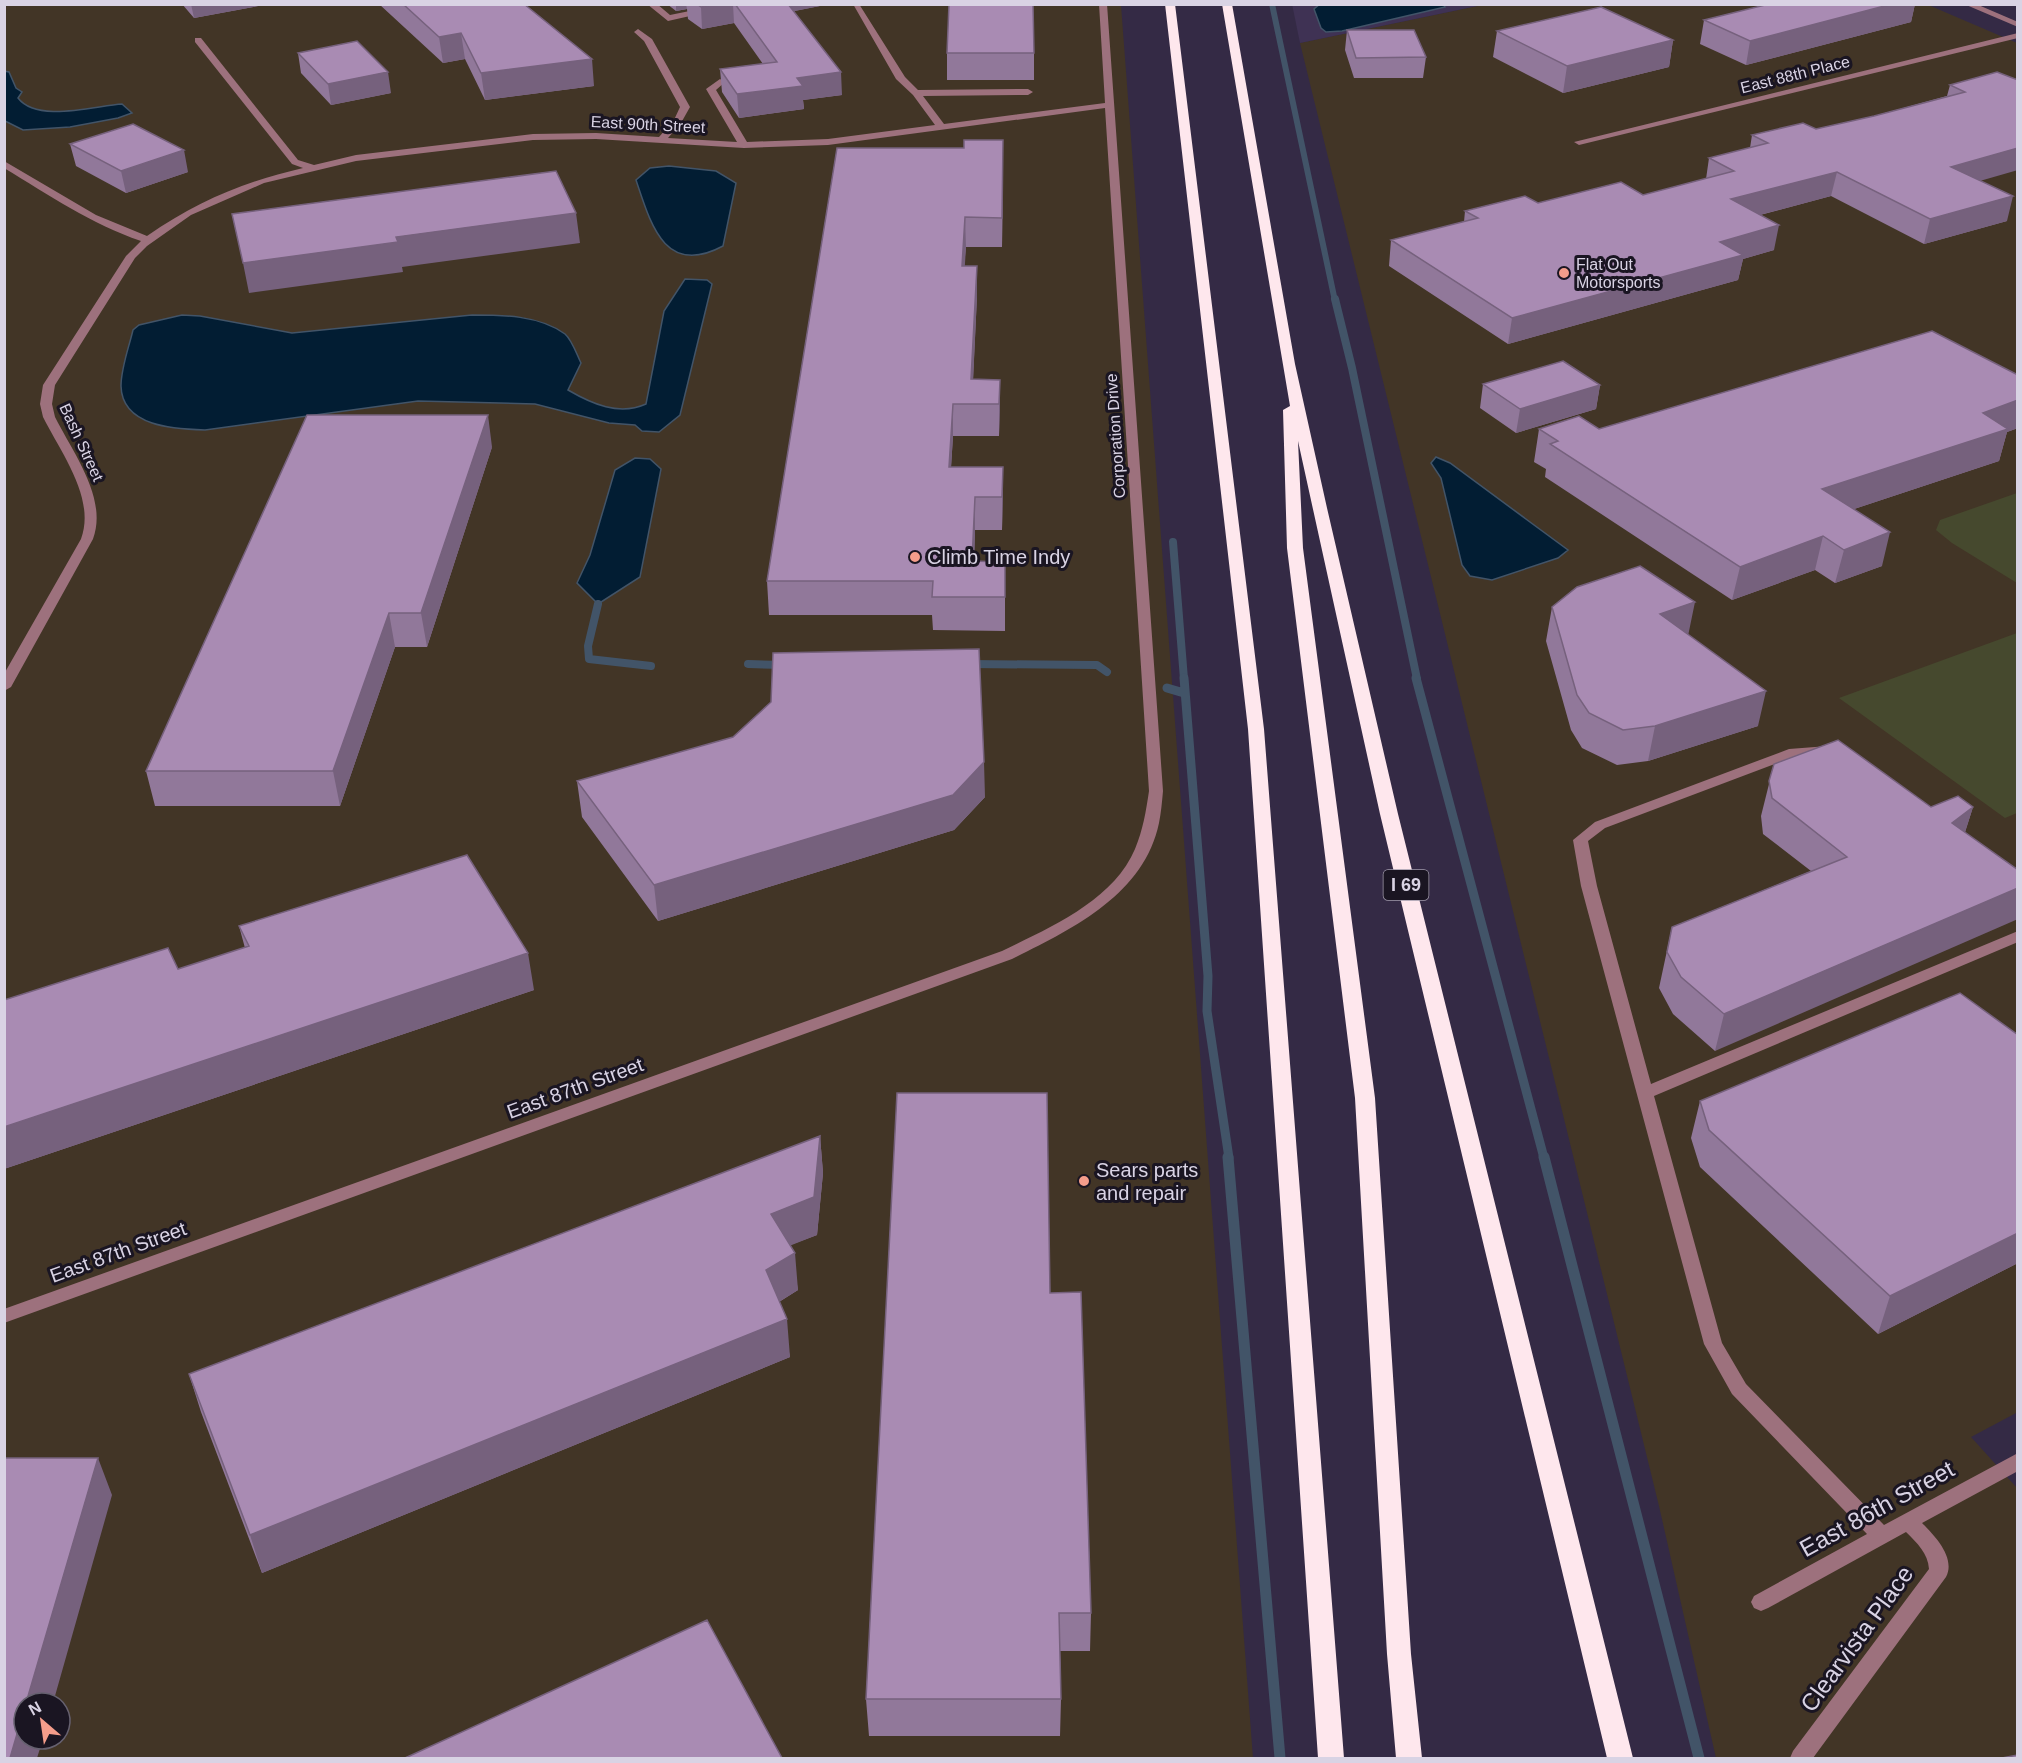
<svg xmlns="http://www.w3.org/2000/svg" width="2022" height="1763" font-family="Helvetica,sans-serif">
<rect width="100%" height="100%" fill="#342a45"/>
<path fill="#423526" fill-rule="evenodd" d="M1926 4 2017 43 2018 1412 1971 1437 2017 1488V1758H1716L1659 1506 1300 43 1482 5Z
M5 5H1121L1253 1758H5ZM24 1703H60V1739H24Z"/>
<path fill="#3f3254" d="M1292 4 1482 5 1300 43Z"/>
<path fill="#46492e" d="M2017 493H2018L2017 583 1952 543 1936 530 1940 520Z
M2017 633V813L2005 818 1839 698Z"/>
<path fill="#021d33" stroke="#425468" stroke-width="1.5" d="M1320 4H1443L1445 7 1342 31 1326 32 1321 28 1314 9Z
M4 71 9 72 16 88 22 92 18 98C37 123 94 106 122 104L132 113 118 118 70 127 23 130 5 121Z
M669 166 716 171 736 183 723 246C665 277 651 225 636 180L650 168Z
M685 279 707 280 712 284 680 415 659 432 642 431 635 425 609 423 535 404 418 401 205 430C175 429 122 427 121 386 121 368 129 347 133 330L139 325 182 315 200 316 292 333 472 315C502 315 539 315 565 334 572 340 577 355 581 363L568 390C592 404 619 416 646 404L664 311Z
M1436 457 1450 463 1568 550 1558 558 1492 580 1470 576 1462 565 1441 478 1431 463Z
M635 458 650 459 661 469 640 577 598 604 577 583 590 555 615 470Z"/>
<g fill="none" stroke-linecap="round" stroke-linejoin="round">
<path stroke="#425468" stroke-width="6" d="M1272 4 1335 301"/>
<path stroke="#425468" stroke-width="8" d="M1335 299 1352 368 1417 679
M1173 542 1184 679
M598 604 588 646 589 659 651 666
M748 664 785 665
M969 664 1097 665 1107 672"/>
<path stroke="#425468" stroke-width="9" d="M1184 678 1208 976 1207 1011 1229 1158
M1416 678 1544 1158
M1167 688 1184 693"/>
<path stroke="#425468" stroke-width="11" d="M1228 1157 1280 1758
M1544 1157 1699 1758"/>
<path fill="#9d717d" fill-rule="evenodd" d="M647 4H657L670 15 724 4H743L668 21Z
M853 4H859L905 77 918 90 1028 89 1033 92 1028 95 923 96 944 124 1105 103 1099 4H1107L1163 791C1162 802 1161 813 1159 823 1144 895 1072 929 1012 959L4 1323V1309L1002 951C1049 928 1113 901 1135 849 1143 830 1146 811 1149 791L1105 108 828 145 744 148 596 139 533 140 356 161 264 183 191 215 147 246 135 258 55 385 52 404 55 417C73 453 108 498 93 539L11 687 4 691V674L81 539C96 498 61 453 43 417L40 404 43 385 126 256 141 241C91 224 49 195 4 168V161L96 215 147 236C198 201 243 182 303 168L292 164 195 42V38H201L298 160 314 165 356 155 533 134 596 133 659 137 674 120 680 107 644 41 634 32 638 29 652 39 690 107 681 123 668 138 737 142 706 89 720 79 725 82 716 90 747 142 828 139 935 125 913 95 896 79Z
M1964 4H1976L2018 22V27Z
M2018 33V38L1579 145 1574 142Z
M1828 746 1835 750 1833 753 1796 756 1605 828 1588 841 1597 886 1651 1084 2018 931V942L1654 1096 1722 1343 1746 1384 1884 1525 2018 1453V1471L1922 1523C1935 1536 1956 1558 1946 1577L1813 1758H1790L1793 1751 1929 1569C1928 1553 1917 1543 1906 1532L1768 1608 1761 1611 1754 1608 1751 1602 1754 1596 1867 1534 1732 1394 1704 1344 1581 886 1573 840 1595 822 1789 749Z"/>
<path fill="#fee7ed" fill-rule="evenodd" d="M1165 4H1175L1264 729 1344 1758H1318L1248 729Z
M1222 4H1232L1295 364 1327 508 1398 814 1633 1758H1607L1380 814 1298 441 1303 548 1375 1098 1411 1654 1422 1758H1396L1387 1654 1355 1098 1287 548 1283 410 1290 406Z"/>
</g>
<path fill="#91789a" d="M182 4H269L194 18Z
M379 4H524L594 86 485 100 465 59 443 63Z
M667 4H830L794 11 842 95 803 100 804 109 739 118 722 92 720 69 763 64 734 23 702 29 688 19 687 9 676 11Z
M1769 4H1915L1911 22 1746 65 1700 44 1704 20Z
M1347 30 1426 57 1423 78H1354L1345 50Z
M1497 31 1673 40 1669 67 1563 93 1493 57Z
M298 53 391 93 331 105 301 73Z
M947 53H1034V80H947Z
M1997 72 1981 181 2007 221 1924 244 1831 196 1760 215 1774 250 1743 259 1738 280 1508 344 1389 266 1391 240 1464 222 1465 211 1643 195 1706 179 1709 158 1750 148 1752 135 1816 129 1874 116 1947 96 1950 85Z
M70 144 188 172 126 193 76 166Z
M837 148 1003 168 1002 247H966L964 266H977V296L973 379 1000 380 999 436H953L951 467H1003L1002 530H975L974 561 1005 595V631L933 630 932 615H769L767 581Z
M2018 375V428L2007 432 1999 461 1854 509 1882 566 1835 583 1815 570 1732 600 1545 477 1546 469 1534 462 1539 429H1599Z
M1483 384 1600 385 1596 409 1516 433 1480 408Z
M492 447 427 647H395L340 806H155L146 771Z
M1552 607 1688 634 1758 726 1648 761 1617 765 1582 748 1571 730 1546 641Z
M1774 764 1931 807H1973L1965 832 1715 1051 1673 1014 1659 988 1672 927 1811 871 1763 834 1761 816Z
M577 781 985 797 954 830 658 921 582 817Z
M239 926 534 990 4 1169V1000L178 969 245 948Z
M2018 1035V1263L1878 1334 1700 1167 1691 1138 1700 1101Z
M820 1136 823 1173 817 1235 790 1245 798 1290 779 1302 790 1357 262 1573 201 1412 189 1374Z
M1050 1293 1091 1613 1090 1651H1060L1061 1699 1060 1736H869L866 1699Z"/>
<path fill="#76617d" d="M191 4H269L194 18Z
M676 4H686L687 9 676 11Z
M714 4H733L734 23 702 29 701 7Z
M780 4H830L780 14Z
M1892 4H1915L1911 22 1746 65 1750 41Z
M461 33 465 59 443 63 439 37Z
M1673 40 1669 67 1563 93 1567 66Z
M592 59 594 86 485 100 481 73Z
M388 72 391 93 331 105 328 84Z
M841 72 842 95 803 100 804 109 739 118 737 94 797 78Z
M1003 140V168L1002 247V218Z
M2018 148V170L1945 191 1951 167Z
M184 150 188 172 126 193 121 171Z
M1837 172 1831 196 1726 224 1731 199Z
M2013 196 2007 221 1924 244 1930 219Z
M576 213 580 243 402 267 403 272 249 293 243 263 396 237Z
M965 217 966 247 963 296 962 266Z
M1779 225 1774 250 1743 259 1738 280 1508 344 1512 318 1720 242Z
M977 266V296L972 404 971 379Z
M1000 380V411L999 436V404Z
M1600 385 1596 409 1516 433 1520 409Z
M2018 400V428L2007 432 1999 461 1815 522 1822 489 1983 413Z
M953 404V436L949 500V467Z
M488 415 492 447 427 647 421 613Z
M1003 467V500L1002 530V497Z
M975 497V530L973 595 972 561Z
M1890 532 1882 566 1835 583 1844 550Z
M1823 536 1815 570 1732 600 1740 567Z
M1695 602 1688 636 1660 614Z
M389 613 395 647 340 806 333 771Z
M1766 691 1758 726 1648 761 1655 726Z
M984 762 985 797 954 830 658 921 654 885Z
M1973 807 1962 842 1952 823Z
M2018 888V919L1715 1051 1724 1014Z
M528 953 534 990 4 1169V1127Z
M820 1136 823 1173 817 1235 774 1252 771 1214Z
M2018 1233V1263L1878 1334 1890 1296Z
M795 1253 798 1290 769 1308 766 1270Z
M787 1319 790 1357 262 1573 250 1535Z
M98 1458 112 1495 53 1703H26Z
M24 1710V1739H43L37 1758H10Z"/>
<path fill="#a98bb3" stroke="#76617d" stroke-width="1.5" d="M403 4H524L592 59 481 73 461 33 439 37Z
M697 4H714L701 7Z
M735 4H788L841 72 797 78 803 86 737 94 720 69 777 62Z
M949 4H1033L1034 53H947Z
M1769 4H1892L1750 41 1704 20Z
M1601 7 1673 40 1567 66 1497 31Z
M1347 30H1414L1426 57 1356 58Z
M357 41 388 72 328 84 298 53Z
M1997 72 2018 80V148L1951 167 2013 196 1930 219 1837 172 1731 199 1779 225 1720 242 1743 255 1512 318 1391 240 1478 218 1465 211 1525 196 1538 203 1621 182 1643 195 1734 171 1709 158 1768 143 1752 135 1803 123 1816 129 1874 116 1965 92 1950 85Z
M133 124 184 150 121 171 70 144Z
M964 140H1003L1002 218 965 217 962 266H977L971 379 1000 380 999 404H953L949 467H1003L1002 497H975L972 561 1005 562V597H932L933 581H767L837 148H964Z
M556 171 576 213 396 237 398 242 243 263 232 214Z
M1932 331 2018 375V400L1983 413 2008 429 1822 489 1890 532 1844 550 1823 536 1740 567 1550 444 1558 441 1539 429 1579 416 1599 429Z
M1563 361 1600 385 1520 409 1483 384Z
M307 415H488L421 613H389L333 771H146Z
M1640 566 1695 602 1660 614 1766 691 1655 726 1623 730 1589 713 1577 695 1552 607 1577 587Z
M979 649 984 762 953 795 654 885 577 781 733 737 771 702 773 653Z
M1838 740 1931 807 1958 796 1973 807 1952 823 2018 870V888L1724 1014 1681 977 1667 952 1672 927 1847 857 1772 798 1769 781 1774 764Z
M467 855 528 953 4 1127V1000L168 948 178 969 249 946 239 926Z
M1960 993 2018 1035V1233L1890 1296 1709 1130 1700 1101Z
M897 1093H1047L1050 1293 1081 1292 1091 1613H1059L1061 1699H866Z
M820 1136 814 1197 771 1214 795 1253 766 1270 787 1319 250 1535 189 1374Z
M4 1458H98L26 1703H24V1710L10 1758H4Z
M707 1620 782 1758H405Z
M2018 1755V1758H2002Z"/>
<g fill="#f49d8b" stroke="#1a1522" stroke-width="2">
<circle cx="1564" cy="273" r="6"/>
<circle cx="915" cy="557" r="6"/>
<circle cx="1084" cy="1181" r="6"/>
</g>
<g text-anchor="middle" stroke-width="6" stroke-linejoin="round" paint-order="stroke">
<g font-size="16" fill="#d9d3e4" stroke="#1a1522">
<text transform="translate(1795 74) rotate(-14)" y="6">East 88th Place</text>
<text transform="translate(648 124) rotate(3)" y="6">East 90th Street</text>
<text transform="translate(1115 436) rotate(-94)" y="6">Corporation Drive</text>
<text transform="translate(82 442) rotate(65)" y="6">Bash Street</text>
</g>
<g font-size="16" fill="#d9d3e4" stroke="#1a1522" text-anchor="start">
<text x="1576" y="270">Flat Out<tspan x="1576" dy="18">Motorsports</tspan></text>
</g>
<rect fill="#1a1522" stroke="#a09aaa" stroke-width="1.5" x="1383.5" y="870" width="45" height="30" rx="4.5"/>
<g font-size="18" font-weight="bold" fill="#d9d3e4">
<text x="1406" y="891">I 69</text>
</g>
<g font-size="20" fill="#d9d3e4" stroke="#1a1522" text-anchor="start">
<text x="927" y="564">Climb Time Indy</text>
<text x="1096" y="1177">Sears parts<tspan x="1096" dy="23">and repair</tspan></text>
</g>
<g font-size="20" fill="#d9d3e4" stroke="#1a1522">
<text transform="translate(575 1088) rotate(-20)" y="7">East 87th Street</text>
<text transform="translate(118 1252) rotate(-20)" y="7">East 87th Street</text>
</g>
<g font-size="24" fill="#d9d3e4" stroke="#1a1522">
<text transform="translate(1877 1509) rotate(-29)" y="8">East 86th Street</text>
<text transform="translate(1857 1639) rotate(-54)" y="8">Clearvista Place</text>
</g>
</g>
<rect width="2022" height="1763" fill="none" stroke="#d9d3e4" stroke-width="12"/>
<g transform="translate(42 1721) rotate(331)"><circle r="28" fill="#1a1522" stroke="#666170" stroke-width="1.5"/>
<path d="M0-4.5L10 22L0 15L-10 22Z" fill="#f49d8b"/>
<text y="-9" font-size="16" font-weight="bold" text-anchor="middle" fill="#d9d3e4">N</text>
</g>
</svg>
